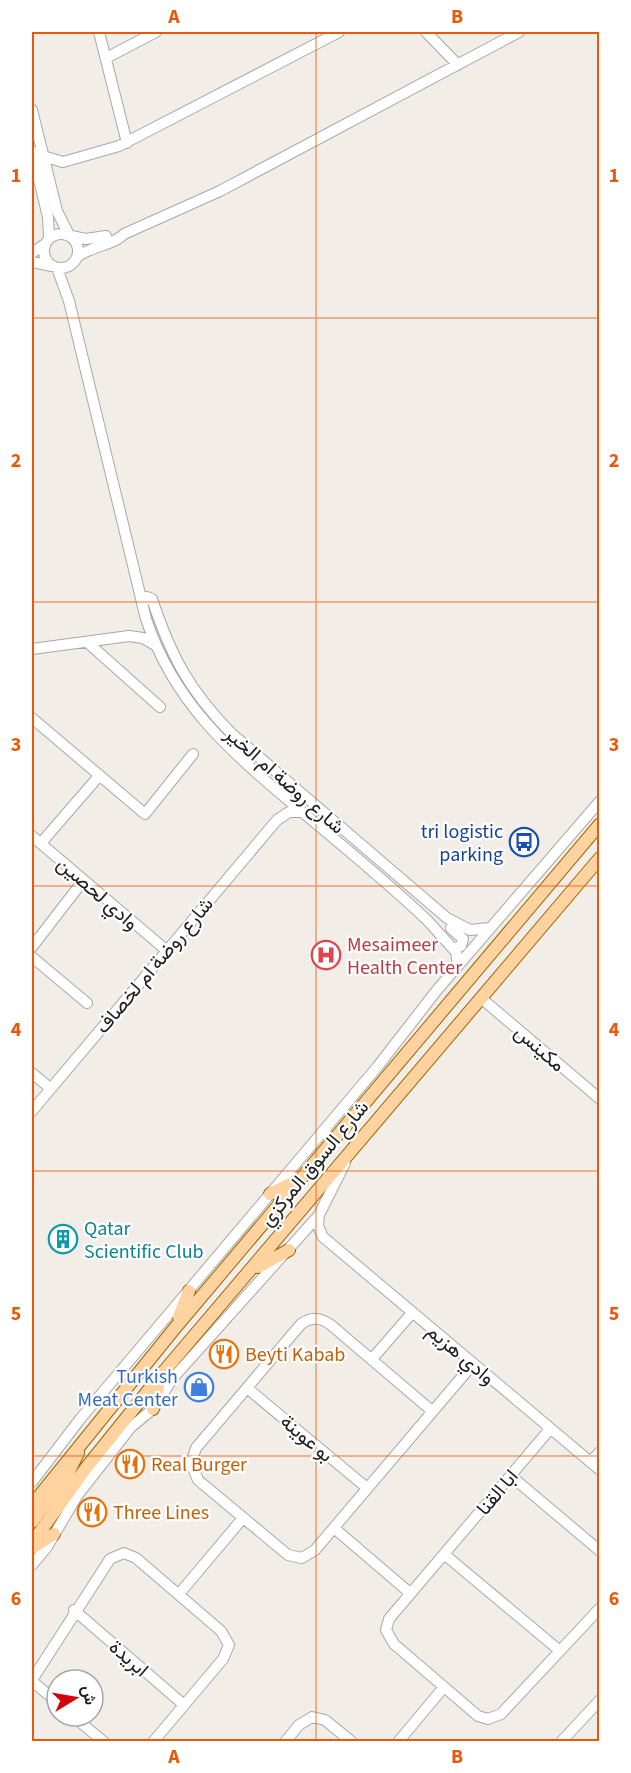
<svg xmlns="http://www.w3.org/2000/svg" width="631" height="1773" font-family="'Source Sans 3',Vazirmatn,sans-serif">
<rect width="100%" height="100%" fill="#f2eee7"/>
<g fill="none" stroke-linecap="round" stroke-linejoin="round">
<g stroke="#a8a8a8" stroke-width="12">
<path id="minor" d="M99 32 127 143
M426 32 458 65
M106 58 156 32
M32 110 57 211 69 235
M32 151 48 217 49 237
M43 156 63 162 119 146 339 32
M44 251a17 17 0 1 1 34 0a17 17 0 1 1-34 0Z
M71 236 86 239 106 236
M32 253 45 244
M77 257C91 246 114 245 124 234L220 191 519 32
M32 262 52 266
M57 268 69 301 146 619C174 703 229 750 294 805 339 843 385 880 428 921L456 952 458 966
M142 604 147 597 152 599C171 656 189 690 231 733L447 918 470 930 489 928
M87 642 160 707
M32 649 129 636 143 638 155 645
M32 718 145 814 193 754
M32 836 166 950
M41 843 99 776
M451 928 463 939 461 946 453 949
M32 947 83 881
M32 957 87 1003
M481 998 600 1099
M32 1073 50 1088
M32 1111 277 820 289 812H302
M319 1215 318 1226 323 1237 600 1470
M372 1359 412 1313
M247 1388 367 1488
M432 1411 331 1325C320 1317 312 1317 301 1324L196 1448 191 1463 198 1480 288 1555 302 1558 315 1550 473 1364
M550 1429 389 1619 386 1630 394 1644 478 1716 488 1719 501 1714 600 1608
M590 1462 600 1452
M511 1476 600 1551
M32 1482 81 1418 378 1066 437 990 600 801
M334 1528 410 1593
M444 1554 560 1651
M32 1565 47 1547 77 1496 131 1427 153 1409 173 1378 319 1215 345 1163
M179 1594 243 1518
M74 1610 184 1705
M32 1680 110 1559 124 1553 136 1558 221 1631 229 1645 223 1659 153 1742
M32 1681 57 1702
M73 1716 104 1742
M285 1742 299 1725 312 1717 325 1720 352 1742
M398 1742 444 1687
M561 1742 600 1700"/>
</g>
<g stroke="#9e6500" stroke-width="14">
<path id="major" d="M270 1194 295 1182
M258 1267 289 1250
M179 1317 189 1291
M153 1409 160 1378
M32 1505 175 1328 600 824
M32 1522 68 1473 78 1453
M32 1543 86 1468 160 1376 600 858
M32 1548 54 1534"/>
</g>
<use href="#minor" stroke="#fff" stroke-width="10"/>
<use href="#major" stroke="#ffd39f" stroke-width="12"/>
</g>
<path fill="none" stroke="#e8590c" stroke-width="1.5" stroke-opacity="0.55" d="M316 32V1742M32 318H600M32 602H600M32 886H600M32 1171H600M32 1456H600"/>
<defs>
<g id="bus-ring" transform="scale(1.5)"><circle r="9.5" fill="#fff" stroke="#1a4fb4" stroke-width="1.5"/><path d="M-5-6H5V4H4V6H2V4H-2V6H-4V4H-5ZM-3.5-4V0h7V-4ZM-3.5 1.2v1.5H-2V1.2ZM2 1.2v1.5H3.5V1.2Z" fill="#1a4fb4"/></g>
<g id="hospital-ring" transform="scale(1.5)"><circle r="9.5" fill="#fff" stroke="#e0444e" stroke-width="1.5"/><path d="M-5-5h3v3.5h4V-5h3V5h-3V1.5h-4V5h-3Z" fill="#e0444e"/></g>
<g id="building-ring" transform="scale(1.5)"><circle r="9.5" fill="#fff" stroke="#0f9aa8" stroke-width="1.5"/><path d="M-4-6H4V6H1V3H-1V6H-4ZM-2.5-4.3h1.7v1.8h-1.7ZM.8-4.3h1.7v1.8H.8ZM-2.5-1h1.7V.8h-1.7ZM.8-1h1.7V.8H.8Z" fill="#0f9aa8"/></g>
<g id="restaurant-ring" transform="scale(1.5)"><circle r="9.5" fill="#fff" stroke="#e8710a" stroke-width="1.5"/><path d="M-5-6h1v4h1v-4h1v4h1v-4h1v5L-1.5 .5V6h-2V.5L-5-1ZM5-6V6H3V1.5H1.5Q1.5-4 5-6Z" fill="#e8710a"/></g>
<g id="shop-ring" transform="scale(1.5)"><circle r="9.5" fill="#fff" stroke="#3f7fe0" stroke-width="1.5"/><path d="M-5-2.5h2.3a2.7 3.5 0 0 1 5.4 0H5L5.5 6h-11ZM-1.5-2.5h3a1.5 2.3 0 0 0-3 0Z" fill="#3f7fe0"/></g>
</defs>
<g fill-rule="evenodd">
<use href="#bus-ring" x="524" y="842"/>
<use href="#hospital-ring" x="326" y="955"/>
<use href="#building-ring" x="63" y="1239"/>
<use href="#restaurant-ring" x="224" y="1354"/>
<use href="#shop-ring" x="199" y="1387"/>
<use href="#restaurant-ring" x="130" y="1464"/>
<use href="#restaurant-ring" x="92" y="1512"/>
</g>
<g text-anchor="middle" stroke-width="4.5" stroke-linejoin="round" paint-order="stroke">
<g font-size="20" fill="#212121" stroke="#fff">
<text transform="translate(285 780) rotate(41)" y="7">شارع روضة ام الخير</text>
<text transform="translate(98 893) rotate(41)" y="7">وادي لحصين</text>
<text transform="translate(154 965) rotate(-50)" y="7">شارع روضة ام لخصاف</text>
<text transform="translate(540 1048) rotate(41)" y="7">مكينس</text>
<text transform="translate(314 1163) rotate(-50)" y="7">شارع السوق المركزي</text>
<text transform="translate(461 1354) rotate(40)" y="7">وادي هزيم</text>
<text transform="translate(307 1438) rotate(40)" y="7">بو عوينة</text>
<text transform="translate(497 1492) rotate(-50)" y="7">ابا القنا</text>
<text transform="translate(129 1658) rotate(41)" y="7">ابريدة</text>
</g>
<g font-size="20" fill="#164399" stroke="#fff" text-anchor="end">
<text x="503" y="838">tri logistic<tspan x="503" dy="23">parking</tspan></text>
</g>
<g font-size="20" fill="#be3a42" stroke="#fff" text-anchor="start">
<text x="347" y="951">Mesaimeer<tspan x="347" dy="23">Health Center</tspan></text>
</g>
<g font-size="20" fill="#0d838f" stroke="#fff" text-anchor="start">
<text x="84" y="1235">Qatar<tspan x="84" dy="23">Scientific Club</tspan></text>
</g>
<g font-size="20" fill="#c56008" stroke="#fff" text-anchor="start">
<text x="245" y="1361">Beyti Kabab</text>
<text x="151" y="1471">Real Burger</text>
<text x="113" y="1519">Three Lines</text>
</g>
<g font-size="20" fill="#366cbe" stroke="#fff" text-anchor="end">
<text x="178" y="1383">Turkish<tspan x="178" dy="23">Meat Center</tspan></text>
</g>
</g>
<rect width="631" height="1773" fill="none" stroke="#ffffff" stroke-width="66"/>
<g transform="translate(75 1698) rotate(79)"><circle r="28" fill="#ffffff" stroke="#a6a6a6" stroke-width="1.5"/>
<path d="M0-4.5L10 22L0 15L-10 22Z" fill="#d20007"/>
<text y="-9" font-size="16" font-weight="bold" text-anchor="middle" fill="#212121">ش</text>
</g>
<rect x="33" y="33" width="565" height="1707" fill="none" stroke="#e8590c" stroke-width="2"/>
<g font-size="20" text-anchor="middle" font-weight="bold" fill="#e8590c">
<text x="174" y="23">A</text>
<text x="457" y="23">B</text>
<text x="16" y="182">1</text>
<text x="614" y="182">1</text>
<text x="16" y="467">2</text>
<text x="614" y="467">2</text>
<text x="16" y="751">3</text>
<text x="614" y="751">3</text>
<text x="16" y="1036">4</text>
<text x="614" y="1036">4</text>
<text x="16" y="1320">5</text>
<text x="614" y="1320">5</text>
<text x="16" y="1605">6</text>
<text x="614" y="1605">6</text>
<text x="174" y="1763">A</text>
<text x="457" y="1763">B</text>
</g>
</svg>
